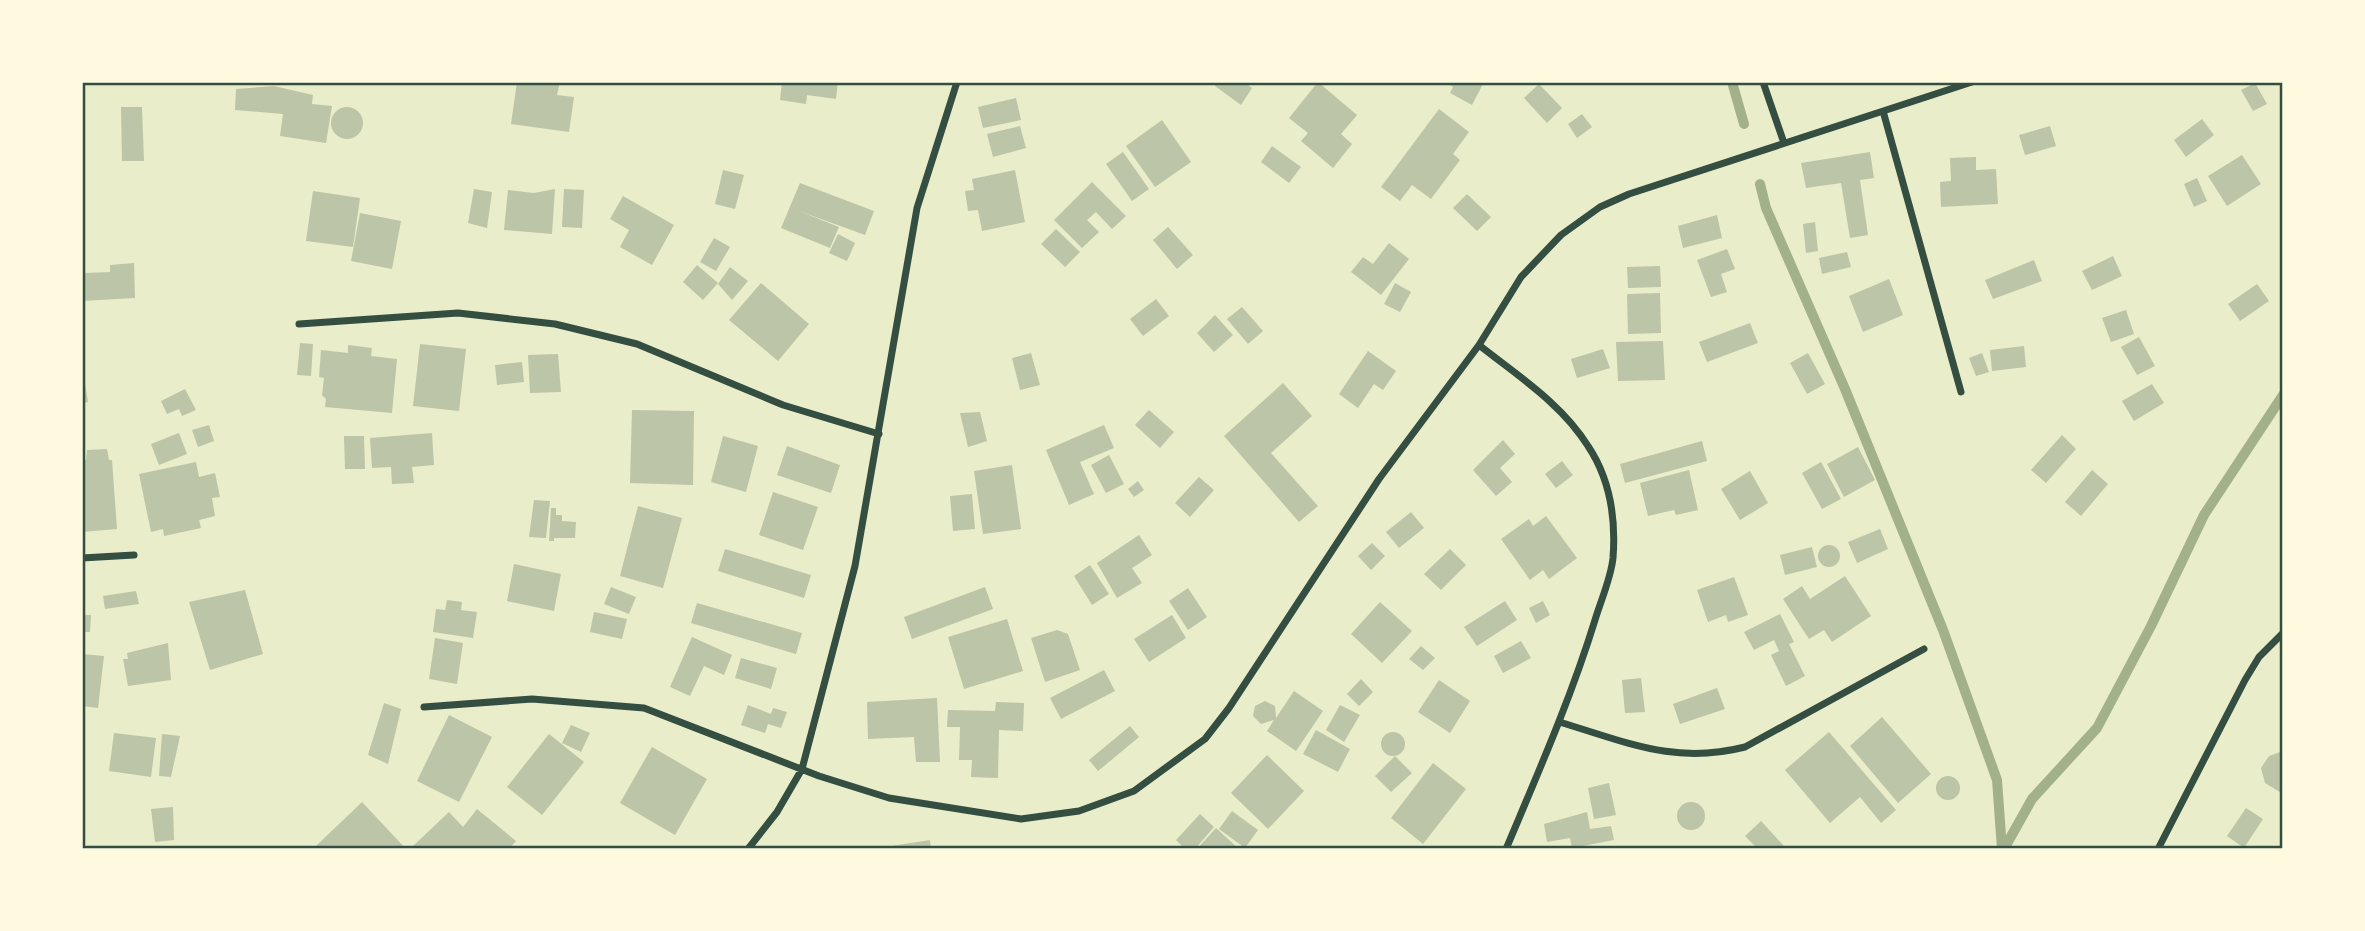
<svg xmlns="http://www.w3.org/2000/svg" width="2365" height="931" font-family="'DM Sans',sans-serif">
<rect width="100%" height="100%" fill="#e9edc9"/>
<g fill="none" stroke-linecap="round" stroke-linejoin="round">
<path stroke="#a3b18a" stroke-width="10" d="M1732 82 1744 124
M1760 184 1766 208 1845 389 1943 630 1997 780 2002 849
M2004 849 2032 799 2097 728 2151 626 2204 515 2283 395"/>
</g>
<path fill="#bcc5a7" d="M517 82H560L557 95 574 97 569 132 511 124Z
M782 82H838L836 99 807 95 806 104 780 100Z
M1218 82H1244L1252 88 1241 105 1215 86Z
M1318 82 1357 115 1341 134 1352 144 1333 168 1301 141 1308 133 1289 118Z
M1446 82H1484L1472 105 1450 93 1453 87Z
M2255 83 2267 104 2253 111 2241 90Z
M1539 84 1562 108 1547 123 1524 98Z
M274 86 313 95 312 104 332 106 326 143 280 136 283 114 235 110 236 89Z
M1016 98 1021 120 983 128 978 107Z
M121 107H142L144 161H122Z
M331 123a16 16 0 1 1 32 0a16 16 0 1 1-32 0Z
M1439 109 1469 132 1453 154 1460 160 1431 199 1412 185 1400 201 1381 187Z
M1582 114 1592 127 1577 138 1568 124Z
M2202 119 2214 135 2186 157 2174 140Z
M1162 120 1191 162 1155 187 1126 146Z
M1020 126 1026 148 993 157 987 134Z
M2050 126 2056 146 2025 155 2019 135Z
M1272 146 1301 167 1289 183 1261 162Z
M1123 152 1149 189 1132 201 1106 164Z
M1870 152 1874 178 1860 180 1868 235 1850 238 1841 183 1806 188 1801 163Z
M2242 155 2261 184 2227 206 2208 176Z
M1976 157V170L1996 169 1998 204 1941 207 1940 182 1951 181 1950 158Z
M723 170 744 175 735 209 715 204Z
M1015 170 1025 222 982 231 978 210 968 211 965 191 974 190 972 179Z
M2197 178 2207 201 2194 207 2184 184Z
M1092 182 1126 216 1112 229 1096 212 1087 220 1099 232 1082 248 1054 220Z
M800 183 874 211 865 235 799 211 839 227 830 248 781 228Z
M474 189 492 192 487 228 468 223Z
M555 189 552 234 504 230 508 190 534 193Z
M564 189 584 190 582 228 562 227Z
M313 191 360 198 353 247 306 241Z
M1467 194 1491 217 1477 231 1453 208Z
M623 196 674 225 652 265 620 247 629 230 610 219Z
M360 213 401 221 392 269 351 261Z
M1717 215 1722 238 1683 248 1678 226Z
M1815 222 1818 251 1806 253 1803 224Z
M1168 227 1193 255 1177 269 1153 240Z
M1056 229 1080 252 1065 267 1041 244Z
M838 234 855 243 847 261 829 253Z
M714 238 730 247 716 271 700 262Z
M1389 243 1409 259 1381 295 1351 272 1363 257 1373 264Z
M1727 249 1735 269 1721 274 1727 292 1711 297 1697 260Z
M1847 252 1851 267 1822 274 1819 258Z
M82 256 85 273 110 272V265L134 263 135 298 82 301Z
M2113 256 2122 276 2092 290 2082 271Z
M2034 260 2042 281 1993 299 1985 280Z
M697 265 718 283 703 300 683 282Z
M1660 266 1661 287 1628 288 1627 267Z
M730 267 748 281 732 300 718 284Z
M1889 279 1903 315 1863 332 1849 296Z
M761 283 809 324 778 361 729 320Z
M1395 283 1411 292 1400 312 1384 304Z
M2257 284 2269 301 2240 321 2228 304Z
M1660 293 1661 333 1628 334 1627 294Z
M1156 299 1169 316 1143 336 1130 319Z
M1242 307 1263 331 1248 344 1227 319Z
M2126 310 2134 334 2111 342 2102 318Z
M1215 315 1233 335 1214 352 1197 333Z
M1750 323 1758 343 1707 362 1699 342Z
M2139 337 2155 366 2137 375 2121 347Z
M1663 341 1665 380 1618 381 1616 342Z
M300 343 313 344 311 376 297 375Z
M420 344 466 349 459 411 413 406Z
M348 345 372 348 371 356 397 359 392 413 325 407 326 399 322 395 324 378 319 377 321 350 348 353Z
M2024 346 2026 367 1992 371 1990 350Z
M1603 349 1610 368 1577 378 1571 359Z
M1368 351 1396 371 1383 390 1374 384 1358 408 1339 394Z
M1031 353 1040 385 1020 390 1012 358Z
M1808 353 1825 384 1807 394 1790 363Z
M1982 353 1989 372 1976 376 1969 358Z
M558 354 561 392 530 393 528 355Z
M522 362 524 382 497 385 495 365Z
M82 365 88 402 82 403Z
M1283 383 1312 416 1271 453 1318 506 1299 522 1224 436Z
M2152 384 2164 403 2134 421 2122 401Z
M185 389 196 410 182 416 179 409 167 414 161 401Z
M632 410 694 411 693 485 630 483Z
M1149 410 1174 432 1160 448 1135 425Z
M980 412 987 441 968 447 960 413Z
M209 425 214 441 198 447 192 430Z
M1104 425 1114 448 1080 462 1094 494 1069 505 1046 450Z
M179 433 187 454 159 465 151 444Z
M432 433 434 465 412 467 414 483 392 484 391 467 372 468 370 438Z
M2062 435 2076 449 2046 483 2031 470Z
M344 436H364L365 469H345Z
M723 436 758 446 746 492 711 482Z
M1503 440 1515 454 1500 468 1512 482 1496 496 1473 470Z
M1702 441 1707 461 1625 483 1620 464Z
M787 446 840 465 831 493 777 475Z
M1858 447 1875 480 1844 497 1827 464Z
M107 449 109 460H112L117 529 82 532V461L86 460 87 450Z
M1109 455 1124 484 1106 493 1091 465Z
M1562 461 1573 475 1556 488 1545 474Z
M196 462 199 477 215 473 220 497 212 498 215 516 199 520 201 528 164 536 163 529 151 532 139 474Z
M1821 462 1841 499 1822 509 1802 473Z
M1012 465 1021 529 983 534 974 471Z
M1689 470 1698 510 1676 515 1674 510 1648 516 1640 483Z
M2092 470 2108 484 2081 516 2065 502Z
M1750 471 1768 503 1740 520 1721 489Z
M1199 477 1214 490 1190 517 1175 503Z
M1138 481 1144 490 1134 497 1128 489Z
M773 492 818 507 803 550 759 535Z
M972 494 975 529 953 531 950 496Z
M534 500 550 501 546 538 529 537Z
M638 506 682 518 663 588 620 576Z
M551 508H556V515H562V521L576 522 575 538H554V541H549Z
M1411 512 1424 528 1399 548 1386 532Z
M1546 516 1577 558 1549 579 1543 570 1530 580 1501 539 1529 519 1533 526Z
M1880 529 1888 549 1857 563 1848 542Z
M1139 535 1152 555 1132 568 1142 583 1117 598 1097 563Z
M1372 543 1385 556 1371 570 1358 556Z
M1818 556a11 11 0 1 1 22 0a11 11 0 1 1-22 0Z
M1812 547 1817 567 1785 575 1780 555Z
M725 549 811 575 804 598 718 571Z
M1450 549 1466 565 1441 590 1424 574Z
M514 564 561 574 554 611 507 601Z
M1090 565 1109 594 1092 605 1074 576Z
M1845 576 1871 616 1832 642 1824 630 1809 639 1783 599 1802 586 1810 599Z
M1734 577 1748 615 1728 622 1726 615 1708 622 1697 590Z
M611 587 636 597 629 614 604 604Z
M985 587 993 609 912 639 904 617Z
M1188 588 1207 617 1188 630 1169 601Z
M245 590 263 654 210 670 189 602Z
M136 591 139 604 105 609 103 596Z
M447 600 462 602 461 610 477 612 473 638 433 632 436 609 445 610Z
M1505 601 1517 620 1477 646 1464 627Z
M1543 601 1550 615 1536 623 1529 608Z
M1380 602 1412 631 1382 663 1351 634Z
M697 603 802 633 796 654 691 623Z
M594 612 627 619 622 639 590 632Z
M1780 614 1794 642 1789 644 1805 676 1786 686 1771 655 1779 651 1774 640 1754 650 1744 632Z
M82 615H91L90 632H82Z
M1172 615 1186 638 1149 662 1134 639Z
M1007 619 1023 671 964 689 948 637Z
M1057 630 1068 634 1080 670 1045 682 1031 638Z
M692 637 732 655 724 675 704 666 690 696 670 687Z
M435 638 463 643 457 684 429 679Z
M1521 641 1531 658 1503 673 1494 656Z
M168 643 171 680 128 686 123 659H128L127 653Z
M1421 646 1435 658 1423 670 1409 659Z
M82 654 104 656 98 708 82 706Z
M741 658 777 668 771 689 735 678Z
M1104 670 1115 691 1061 719 1050 698Z
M1641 678 1645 712 1625 713 1622 680Z
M1361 679 1373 692 1359 706 1347 694Z
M1439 680 1470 701 1450 733 1418 712Z
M1717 688 1725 709 1680 724 1673 704Z
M1294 691 1323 711 1296 751 1267 731 1274 720 1261 724 1253 716 1255 706 1265 701 1275 706 1276 718Z
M937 698 940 762H916L914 737 868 739 867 702Z
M996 702 1024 703 1023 731 999 730 998 778 971 777 972 760H959L960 727H947L948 710 995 711Z
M384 703 401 709 388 764 368 755Z
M748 705 771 714 773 708 787 712 781 728 768 724 765 733 741 725Z
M1340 705 1360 715 1344 742 1326 730Z
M449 715 492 737 459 802 417 781Z
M1882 717 1931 774 1898 803 1850 746Z
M571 725 590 733 581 752 562 743Z
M1130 726 1139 737 1098 771 1089 760Z
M1316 730 1350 749 1338 772 1303 754Z
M1829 732 1896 810 1881 823 1860 797 1830 823 1785 770Z
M1381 744a12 12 0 1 1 24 0a12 12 0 1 1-24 0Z
M114 733 156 738 151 777 109 771Z
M162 734 180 736 171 777 159 776Z
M549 734 584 762 542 815 507 787Z
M652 747 707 779 675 835 620 803Z
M2283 751V794L2265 783 2261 768 2269 756Z
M1267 755 1304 791 1268 829 1231 793Z
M1395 756 1412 773 1391 792 1375 776Z
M1433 763 1466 789 1423 844 1391 818Z
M1936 788a12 12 0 1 1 24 0a12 12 0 1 1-24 0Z
M1609 783 1616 815 1594 819 1588 788Z
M1677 816a14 14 0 1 1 28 0a14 14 0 1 1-28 0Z
M362 802 406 849H316L315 847Z
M173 807 174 840 155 842 151 809Z
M2246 808 2263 819 2244 848 2227 836Z
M477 809 516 841 509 849H415L413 846 449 812 463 827Z
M1232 811 1258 830 1245 848 1219 829Z
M1587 812 1590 829 1611 826 1614 840 1572 848 1570 838 1547 842 1544 824Z
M1200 814 1214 827 1195 849H1185L1176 840Z
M1761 821 1784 846 1782 849H1758L1745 836Z
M1216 828 1239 849H1197Z
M930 840 931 849H885V847Z"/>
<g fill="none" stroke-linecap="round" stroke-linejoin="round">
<path stroke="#344e41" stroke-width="7" d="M1763 82 1784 143
M1883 111 1961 392
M299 324 458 313 555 324 637 344 783 405 879 434
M1479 345C1518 376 1561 403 1588 446 1610 479 1616 519 1613 558 1611 578 1601 600 1595 620 1571 698 1538 773 1506 849
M82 558 134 555
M424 707 532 699 644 708 819 776 889 798 1021 819 1079 811 1134 791 1205 739 1229 708 1379 479 1479 345 1521 277 1561 235 1600 207 1629 194 1972 82
M1559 722C1627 742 1674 765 1745 747L1924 649
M748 849 777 812 802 769 855 566 917 208 957 82
M2158 849 2245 680 2259 657 2283 633"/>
</g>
<rect width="2365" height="931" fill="none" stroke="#fefae0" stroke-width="168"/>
<rect x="84" y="84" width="2197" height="763" fill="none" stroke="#344e41" stroke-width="2.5"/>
</svg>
